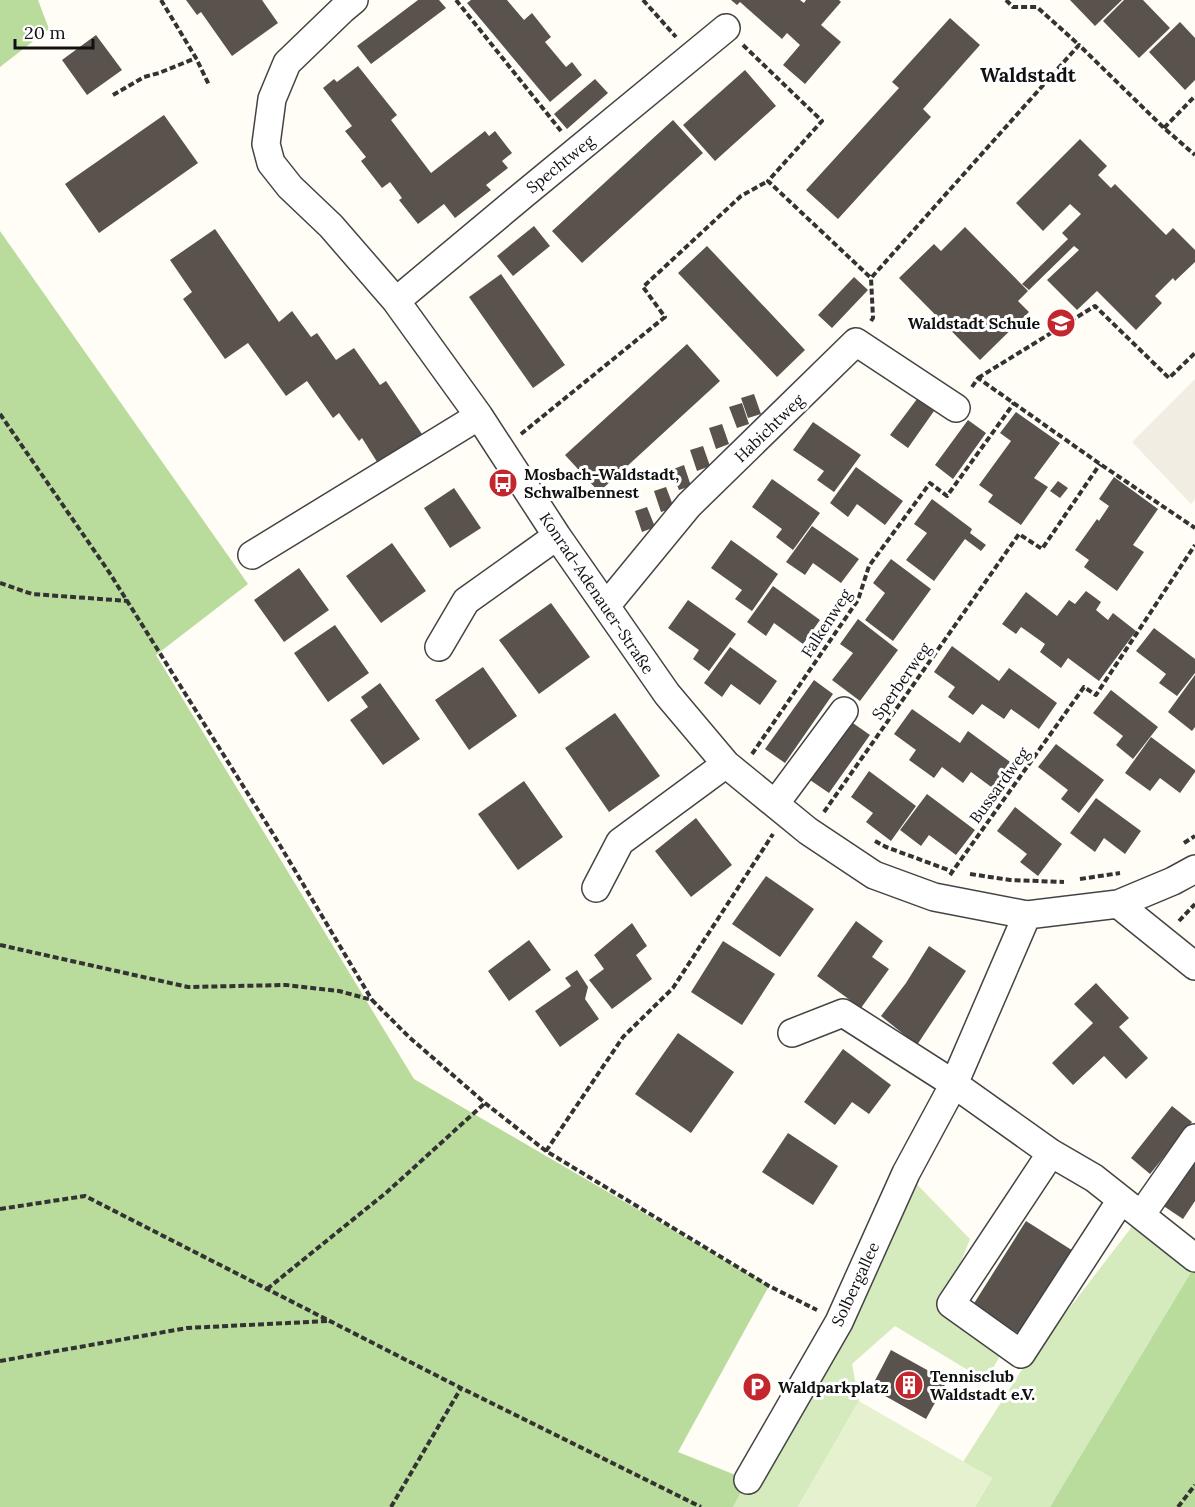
<svg xmlns="http://www.w3.org/2000/svg" width="1195" height="1507" font-family="Lora,serif">
<rect width="100%" height="100%" fill="#fffdf5"/>
<path fill="#d5ebbd" d="M906 1173 970 1239 950 1290 1008 1341 986 1381 895 1326 852 1364 859 1401 798 1507H733L839 1322Z
M1141 1215 1195 1274 1050 1507H975L992 1478 963 1462 1021 1371Z"/>
<path fill="#b9dc9c" d="M0 0H38L49 29 0 67Z
M0 231 248 584 156 655 414 1079 769 1286 678 1452 748 1480 733 1507H0Z
M1195 1266V1507H1050Z"/>
<path fill="#e6f2cf" d="M859 1401 992 1478 975 1507H798Z"/>
<path fill="#f1ede2" d="M1195 379V499L1191 504 1132 442Z"/>
<path fill="#5a524d" d="M186 0H262L278 23 232 56 201 12 197 15Z
M418 0H439L446 8 371 64 357 46Z
M471 0H507L524 20 532 13 551 37 545 42 566 67 572 62 582 75 550 102 467 3Z
M731 0H800L804 3 806 0H839L841 2 821 25 841 42 805 84 783 65 800 45 787 33 782 39 740 2 737 5Z
M1070 0H1122L1095 26Z
M1124 0H1143L1170 28 1139 58 1103 21Z
M950 18 980 45 923 109 931 117 838 219 806 190 899 88 892 82Z
M1180 22 1195 38V80L1185 90 1149 52Z
M96 35 122 70 87 95 62 60Z
M358 66 397 115 391 120 431 173 485 131 489 136 495 131 512 153 502 161 508 168 486 185 491 190 455 218 444 204 418 224 399 200 402 198 390 182 382 188 361 161 366 157 345 131 352 126 323 88 334 79 337 82Z
M745 70 776 106 715 161 683 125Z
M595 79 608 93 567 129 554 114Z
M164 115 198 163 99 233 65 184Z
M673 120 703 153 582 263 552 231Z
M1080 139 1107 166 1098 175 1111 188 1115 184 1166 235 1173 228 1195 250V262L1175 281 1173 278 1155 296 1162 303 1136 330 1097 291 1077 310 1047 280 1079 250 1074 246 1029 290 1022 284 1068 239 1062 233 1081 214 1070 204 1043 231 1016 203Z
M534 226 550 246 513 276 497 256Z
M965 227 1028 291 1018 301 1029 312 980 360 899 278 934 244 941 251Z
M215 229 279 322 292 311 311 337 317 333 336 360 354 348 380 385 386 381 424 437 379 465 362 438 359 441 339 413 333 418 307 381 286 396 248 343 225 359 183 299 192 292 170 260Z
M707 246 805 350 777 377 678 273Z
M501 274 565 365 533 388 469 297Z
M854 277 868 290 832 328 818 315Z
M687 344 720 381 599 492 565 455Z
M754 394 761 414 748 418 741 398Z
M917 399 934 411 908 448 890 435Z
M742 403 749 424 737 428 729 407Z
M1016 412 1060 443 1034 478 1048 487 1021 525 988 502 993 495 979 485 1011 441 1000 433Z
M968 420 986 433 953 479 935 465Z
M813 422 861 455 834 492 817 480 824 471 793 450Z
M722 424 729 444 716 449 709 428Z
M703 446 710 466 697 471 690 450Z
M684 465 691 486 679 490 671 470Z
M856 467 903 501 885 525 857 504 848 517 830 503Z
M1114 477 1158 509 1133 545 1144 552 1117 591 1084 567 1089 560 1075 550 1097 519 1099 521 1109 506 1099 499Z
M772 479 820 513 793 550 776 537 782 529 752 507Z
M1058 481 1068 488 1060 498 1050 491Z
M666 487 674 508 661 512 654 491Z
M454 488 481 528 450 548 424 508Z
M932 499 972 529 970 533 986 545 981 551 965 539 934 581 906 560 927 533 914 524Z
M647 507 655 527 642 532 635 511Z
M812 526 859 559 841 583 813 563 805 575 786 562Z
M731 540 778 574 752 611 735 599 742 590 711 568Z
M392 543 426 591 381 623 346 576Z
M891 559 931 589 893 641 865 620 885 593 873 583Z
M299 568 329 610 284 642 254 600Z
M773 586 820 620 803 644 774 623 766 636 747 622Z
M1086 591 1101 602 1096 610 1108 620 1113 613 1136 631 1099 681 1068 658 1061 668 1040 652 1045 644 1021 627 1016 634 1002 624 1026 592 1057 616 1069 600 1075 604Z
M688 600 736 634 709 671 693 659 699 650 668 628Z
M551 603 590 657 539 694 499 640Z
M858 619 898 650 860 701 832 680 853 653 840 644Z
M335 625 369 673 328 702 294 653Z
M1154 628 1195 659V673L1177 696 1159 683 1166 674 1136 651Z
M952 646 999 681 1009 668 1057 703 1039 729 1011 709 1004 719 982 704 973 715 948 697 955 687 934 672Z
M730 647 777 681 760 705 731 684 722 697 704 683Z
M483 667 517 716 469 750 435 700Z
M1195 675V727L1192 731 1168 712Z
M814 680 833 694 785 763 765 749Z
M380 683 420 739 383 765 350 720 368 707 361 697Z
M1111 690 1158 727 1133 759 1116 745 1123 736 1093 713Z
M912 709 960 743 968 731 1017 767 998 792 971 772 963 783 942 767 934 778 909 760 916 750 894 734Z
M615 713 660 776 609 812 565 748Z
M850 721 870 735 829 793 810 780Z
M1151 737 1195 770V772L1180 793 1160 778 1150 791 1125 773Z
M1056 744 1104 780 1079 813 1061 799 1068 790 1038 767Z
M869 771 916 806 891 841 866 822 873 813 851 797Z
M524 781 563 837 518 870 478 814Z
M927 794 975 830 956 855 929 835 921 846 900 830Z
M1096 798 1141 831 1125 854 1104 838 1095 852 1070 833Z
M1015 807 1062 844 1038 876 1020 862 1027 854 997 831Z
M696 818 732 865 691 897 655 851Z
M766 876 814 909 780 957 732 924Z
M856 921 883 941 872 957 889 969 861 1008 817 976Z
M632 923 647 946 636 955 652 979 612 1009 589 980 604 969 594 955Z
M529 940 551 970 509 1001 488 971Z
M723 941 775 974 742 1025 691 992Z
M929 946 966 971 917 1045 881 1016 906 983Z
M577 970 588 987 585 999 599 1019 560 1047 535 1011 571 986 565 978Z
M1096 983 1129 1018 1119 1027 1148 1058 1126 1079 1104 1056 1073 1085 1052 1063 1093 1023 1074 1004Z
M678 1033 734 1072 691 1133 635 1094Z
M843 1049 891 1085 869 1114 852 1102 835 1125 804 1102Z
M1172 1106 1192 1122 1150 1174 1131 1158Z
M788 1133 838 1166 813 1205 762 1172Z
M1195 1157V1201L1183 1219 1162 1205Z
M1026 1221 1078 1254 1025 1338 973 1305Z
M891 1350 947 1381 926 1419 871 1388Z"/>
<g fill="none" stroke-linecap="round" stroke-linejoin="round">
<g stroke="#444" stroke-width="30">
<path id="minor" d="M354 0 342 10 287 63 272 99 266 144 271 163 290 187 331 226 396 301 479 416 557 536 667 694 726 764 808 831 874 875 934 897 1027 915 1118 904 1173 881 1195 869
M396 301 523 195 726 28
M252 555 479 416
M606 606 689 505 856 342 956 408
M439 647 466 601 557 536
M775 804 844 711
M596 888 620 842 726 764
M1118 904 1195 966
M792 1033 843 1013 954 1084 1051 1153 1094 1178 1195 1258
M1051 1153 951 1304 1021 1354 1121 1200
M1141 1215 1195 1138
M748 1480 839 1322 906 1173 954 1084 1027 915"/>
</g>
<path stroke="#333" stroke-width="4" stroke-dasharray="6 3" stroke-linecap="butt" d="M161 0 196 58 209 85
M456 0 561 131
M643 0 676 37
M1006 0 1013 7H1037L1079 45
M743 45 822 121 768 181 871 278
M113 95 144 77 159 73 196 58
M1164 128 1195 96
M871 321 873 318 871 278 1079 45 1164 128 1195 155
M978 378 1095 306 1169 378 1195 353
M972 387 978 378 1100 464 1195 528
M0 414 109 572 275 837 372 1000
M521 434 665 317 643 287 741 196 768 181
M0 583 32 594 128 601
M752 754 858 600 869 566 930 483 947 496 1014 403
M824 812 1019 534 1042 549 1100 464
M875 841 886 847 951 871
M1184 843 1195 836
M970 874 1010 880 1064 882
M950 875 1084 687 1096 695 1195 545
M1080 879 1120 873
M1179 921 1195 904
M0 945 188 987 286 985 339 991 372 1000 409 1037 485 1103 546 1151 769 1286 817 1310
M546 1151 623 1037 673 988 773 834
M0 1209 85 1196 461 1388 701 1507
M267 1289 387 1192 485 1103
M0 1361 187 1328 328 1321
M391 1507 461 1388
M1178 1507 1195 1485"/>
<use href="#minor" stroke="#fff" stroke-width="27"/>
</g>
<defs>
<g id="school-disc" transform="scale(1.5)"><circle r="9.5" fill="#c4262e" stroke="#fff"/><path d="M0-5L7-2L0 1L-7-2ZM-4 1L0 2.5L4 1V4Q0 6-4 4Z" fill="#fff"/></g>
<g id="bus-disc" transform="scale(1.5)"><circle r="9.5" fill="#c4262e" stroke="#fff"/><path d="M-5-6H5V4H4V6H2V4H-2V6H-4V4H-5ZM-3.5-4V0h7V-4ZM-3.5 1.2v1.5H-2V1.2ZM2 1.2v1.5H3.5V1.2Z" fill="#fff"/></g>
<g id="building-disc" transform="scale(1.5)"><circle r="9.5" fill="#c4262e" stroke="#fff"/><path d="M-4-6H4V6H1V3H-1V6H-4ZM-2.5-4.3h1.7v1.8h-1.7ZM.8-4.3h1.7v1.8H.8ZM-2.5-1h1.7V.8h-1.7ZM.8-1h1.7V.8H.8Z" fill="#fff"/></g>
<g id="parking-disc" transform="scale(1.5)"><circle r="9.5" fill="#c4262e" stroke="#fff"/><path d="M-3.5-5.5H1a3.5 3.5 0 0 1 0 7H-1V5.5H-3.5ZM-1-3.4V-.6H.8a1.4 1.4 0 0 0 0-2.8Z" fill="#fff"/></g>
</defs>
<g fill-rule="evenodd">
<use href="#school-disc" x="1061" y="323"/>
<use href="#bus-disc" x="503" y="483"/>
<use href="#building-disc" x="909" y="1385"/>
<use href="#parking-disc" x="757" y="1387"/>
</g>
<g text-anchor="middle" stroke-width="6" stroke-linejoin="round" paint-order="stroke">
<g font-size="16" fill="#111" stroke="#fff">
<text transform="translate(560 164) rotate(-39)" y="6">Spechtweg</text>
<text transform="translate(769 428) rotate(-44)" y="6">Habichtweg</text>
<text transform="translate(597 593) rotate(56)" y="6">Konrad-Adenauer-Straße</text>
<text transform="translate(826 623) rotate(-57)" y="6">Falkenweg</text>
<text transform="translate(901 681) rotate(-55)" y="6">Sperberweg</text>
<text transform="translate(999 785) rotate(-54)" y="6">Bussardweg</text>
<text transform="translate(855 1284) rotate(-65)" y="6">Solbergallee</text>
</g>
<g font-size="16" font-weight="bold" fill="#111" stroke="#fff" text-anchor="start">
<text x="1040" y="329" text-anchor="end">Waldstadt Schule</text>
<text x="524" y="480">Mosbach-Waldstadt,<tspan x="524" dy="18">Schwalbennest</tspan></text>
<text x="930" y="1382">Tennisclub<tspan x="930" dy="18">Waldstadt e.V.</tspan></text>
<text x="778" y="1393">Waldparkplatz</text>
</g>
<g font-size="20" font-weight="bold" fill="#111" stroke="#fff">
<text x="1028" y="82">Waldstadt</text>
</g>
</g>
<path d="M15 39v9h78v-9" fill="none" stroke="#111111" stroke-width="3"/>
<text x="24" y="39" font-size="18" fill="#111111" stroke="#ffffff" stroke-width="4.5" paint-order="stroke">20 m</text>
</svg>
